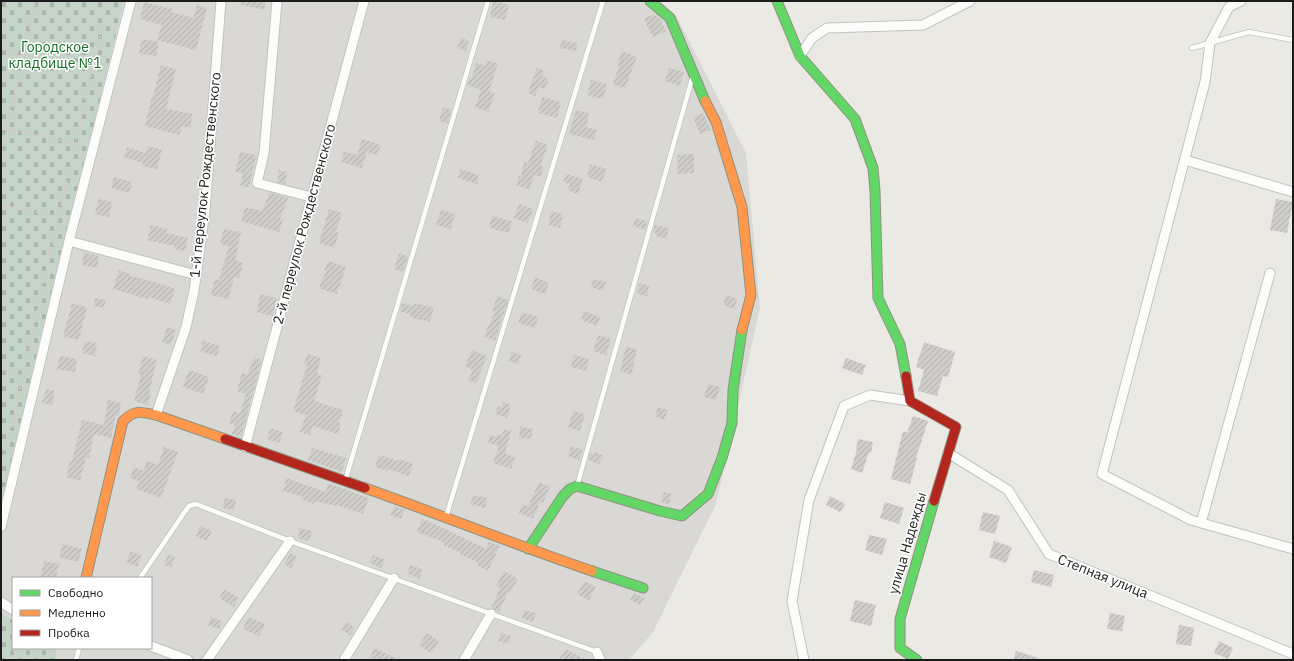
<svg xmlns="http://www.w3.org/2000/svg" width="1294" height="661" font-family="'IBM Plex Sans',sans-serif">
<defs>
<pattern id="cemetery-stones" width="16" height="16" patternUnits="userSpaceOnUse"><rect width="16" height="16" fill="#c4d4c6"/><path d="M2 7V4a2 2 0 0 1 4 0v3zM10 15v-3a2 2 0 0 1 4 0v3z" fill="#a8b5aa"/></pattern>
<pattern id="building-hatch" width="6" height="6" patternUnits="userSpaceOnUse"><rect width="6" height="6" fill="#cecdc9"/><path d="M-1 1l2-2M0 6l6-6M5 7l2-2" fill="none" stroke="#b0afac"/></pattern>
</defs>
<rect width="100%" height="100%" fill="#eae9e4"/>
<path fill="#d9d8d5" d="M124 1H660L676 15 746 153 760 308 716 504 653 632 629 660H56V648H151V578H13V620L1 614V509Z"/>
<path fill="url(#cemetery-stones)" d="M1 1H124L1 509Z
M1 614 13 620V648H56V660H1Z"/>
<path fill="url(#building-hatch)" d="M241 1H266L264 10 241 5Z
M493 1 509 5 505 20 490 17Z
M144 2 172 9 171 12 193 18 197 5 207 8 196 50 157 40 162 25 140 19Z
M654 14 660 19 666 31 653 37 644 19Z
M461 38 469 41 466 51 457 48Z
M142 39 159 42 156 56 139 53Z
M562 40 577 43 576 51 560 48Z
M622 51 637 57 625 88 613 84 619 66 617 65Z
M487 60 498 64 489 91 495 93 488 112 475 107 481 90 467 85 470 77H472L476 63 486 66Z
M161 65 176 69 166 109 193 114 190 128 182 126 180 135 145 126 152 96H153Z
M537 68 544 71 542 76 549 79 545 89 539 87 535 96 528 93Z
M669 68 684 72 680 86 665 81Z
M591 80 607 84 603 99 587 95Z
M542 97 561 102 557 118 538 113Z
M443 107 451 110 448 123 439 121Z
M576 110 589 113 586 127 597 130 594 140 569 134Z
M703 113 711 130 700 134 693 117Z
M362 139 381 145 377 155 367 152 362 168 341 162 344 152 357 155Z
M536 141 548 145 540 166 544 167 541 177 534 175 529 190 516 185 519 176 521 177 524 162 528 163Z
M148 146 162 150 157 169 142 166 143 163 124 157 127 147 145 153Z
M240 152 256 155 249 188 240 185 243 173 235 172Z
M694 154V173L678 174 677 155Z
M590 164 606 169 602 182 587 177Z
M460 169 479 175 477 184 458 178Z
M279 170 287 172 285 184 277 182Z
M566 174 583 179 578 194 568 190 570 184 563 182Z
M114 177 132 182 130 193 111 188Z
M270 192 288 198 280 219 283 220 279 232 241 221 245 207 262 211Z
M98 199 112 202 109 217 95 214Z
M1276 199 1293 202 1287 233 1270 230Z
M519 204 533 209 528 223 514 218Z
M329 209 342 213 336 232 339 233 334 248 319 243Z
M441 210 455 214 451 229 436 225Z
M551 211 563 214 560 228 548 225Z
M492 216 512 221 509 233 489 228Z
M636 218 646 221V223L647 224 645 230 633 226Z
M151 225 167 229 166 233 188 238 185 251 174 249V246L147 240Z
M655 225 669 228 666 239 656 236V233L653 232Z
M224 229 241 232 235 260 243 263 239 278 234 277 229 299 211 295 215 279 219 280 229 246 220 244Z
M84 252 99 256 97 268 82 265Z
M399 253 408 256 403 272 394 269Z
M328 261 346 267 337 294 319 288 326 271 324 270Z
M119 270 130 274V276L155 282 175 289 170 304 149 297V299L137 297V296L113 289Z
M535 277 549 283 545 294 531 289Z
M593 279 606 282 603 291 591 287Z
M639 283 649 286 647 296 637 294Z
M261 294 277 298 273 316 256 312Z
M726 295 737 299 734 309 723 305Z
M497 296 508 300 495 341 484 336 495 312 492 311Z
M95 298 106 300 104 308 94 306Z
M72 303 87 307 79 340 63 336Z
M402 303 413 306 414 303 434 308 430 322 410 317 411 314 400 311Z
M584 311 600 317 597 326 581 320Z
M522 312 538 317 535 328 518 323Z
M167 327 176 330 171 345 162 342Z
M598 335 611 339 606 355 593 351Z
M85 341 97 343 95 356 82 353Z
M203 341 220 346 217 356 200 351Z
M924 342 955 352 948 377 943 376 937 396 918 391 924 370 916 367Z
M626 346 637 350 633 364H634L631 375 620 371Z
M472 350 487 356 476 383 468 380 473 370 465 366Z
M512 352 521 355 518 364 509 361Z
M307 354 321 358 317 374 322 376 314 401 343 410 339 423 341 424 338 434 313 426 310 435 300 432 306 415 293 411 307 365 304 364Z
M574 355 589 359 586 371 571 367Z
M60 356 77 359 75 372 57 369Z
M143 356 157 360 149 393H151L148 405 134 401 141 375 138 374Z
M254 357 262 360 241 437 232 434 235 425 229 423 233 411 240 413 246 394 237 391 242 373 248 375Z
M846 358 866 365 862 375 842 368Z
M189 370 209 377 203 394 183 387Z
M708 384 720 387 716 400 704 397Z
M46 389 55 391 52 405 42 403Z
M108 400 121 403 119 415 116 416 111 438 94 434 89 458H86L80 481 66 477 70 461 72 462 82 420 104 425Z
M503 402 511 404 507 418 495 414 498 406 502 407Z
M658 407 668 410 664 420 655 416Z
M573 411 585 414 580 431 568 427Z
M913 416 928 421 916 458H917L910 484 891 479 903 431 907 433Z
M520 427 533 429 531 439 519 438Z
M270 428 283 432 279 443 267 439Z
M504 429 511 431 505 453 515 457 511 469 493 463 499 446 488 443 490 435 496 437 499 434 502 435Z
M858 439 873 442 871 453 869 452 862 473 851 469 857 450 856 449Z
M571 446 583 450 579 460 568 456Z
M164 447 178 452 161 498 136 489 139 481 130 478 134 467 143 471 147 461 158 465Z
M312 448 346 458 342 472 308 460Z
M595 452 603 456 599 464 588 460 590 453 594 454Z
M379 455 399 461V459L413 464 409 476 388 469V471L375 467Z
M286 478 326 492 328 483 369 498 363 514 337 505 336 506 315 501 314 504 302 500 303 497 283 491Z
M539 482 550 487 543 503 540 501 533 519 519 513 523 504 528 506Z
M664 492 672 494 669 504 661 502Z
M473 495 487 498 485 508 470 504Z
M830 496 845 504 840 512 826 505Z
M225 498 236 500 234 510 223 508Z
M885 502 904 508 899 524 880 518Z
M394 506 405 510 401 519 390 515Z
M983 512 1000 516 995 534 979 530Z
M422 519 437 525 486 549 489 542 500 546 488 571 477 565 478 563 460 554 461 553 443 545 444 542 417 532Z
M200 526 212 531 207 541 196 536Z
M300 528 312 531 309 541 298 539Z
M869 535 887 539 882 555 865 550Z
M994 541 1012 547 1006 563 989 557Z
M63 544 82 549 78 562 59 557Z
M131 551 142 556 137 567 126 562Z
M290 553 297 557 291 568 284 564Z
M168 554 175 556 172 567 164 565Z
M373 555 385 560 381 568 370 563Z
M44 561 59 564 56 578H40Z
M411 565 423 570 419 579 407 573Z
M1034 570 1054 575 1051 587 1031 582Z
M504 571 518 579 510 593 508 592 499 612 491 608 500 588 496 586Z
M584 581 596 587 589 600 577 594Z
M224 589 239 598 234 607 219 598Z
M634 593 644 598 640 605 630 600Z
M855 600 876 605 871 626 850 621Z
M524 610 536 613 533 622 522 618Z
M1110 613 1125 616 1122 631 1107 629Z
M211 617 222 621 219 629 208 625Z
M248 617 265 624 259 636 243 629Z
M346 622 354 627 350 635 342 630Z
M1179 625 1194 628 1191 646 1176 644Z
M427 633 439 641 431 653 419 645Z
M501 633 511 636 508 644 498 641Z
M1219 641 1233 648 1228 659 1214 653Z
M374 648 400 660H369Z
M566 649 586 660H559Z
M1016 651 1039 658V660H1013Z"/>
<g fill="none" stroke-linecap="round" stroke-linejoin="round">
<g stroke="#c2c2c0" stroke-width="6">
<path id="lane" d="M1192 48 1249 32 1293 40
M345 481 488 1
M577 486 692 79
M446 517 603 1
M140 578 184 513 189 506 196 504 290 541 597 652
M76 660 79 648"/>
</g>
<g stroke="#c2c2c0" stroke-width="11">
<path id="street" d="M277 1 264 153 257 183 311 197
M1241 1 1229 7 1210 43 1205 82 1102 474 1191 520 1293 549
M800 56 812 38 827 28 923 25 970 1
M1185 160 1293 192
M69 241 196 275
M156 415 186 327 194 291 205 211 221 1
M245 447 364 1
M948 453 1008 490 1049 554 1293 654
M1201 523 1270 273
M1 527 69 241 131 1
M1 602 13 610
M151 646 188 660
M597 652 600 660
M207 660 290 541
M344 660 394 578
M464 660 491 614
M804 660 792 601 809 500 844 406 870 395 910 401"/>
</g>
<g stroke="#8e927e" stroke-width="11">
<path id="fast" d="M650 1 670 18 705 101
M777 1 800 56 855 119 873 168 875 191 878 298 900 344 906 376
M528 549 563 496 570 489 577 486 660 511 682 516 708 494 722 458 732 423 733 390 742 330
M592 571 643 588
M917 660 900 648V619L934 501"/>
</g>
<g stroke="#8e927e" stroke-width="11">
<path id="slow" d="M705 101 716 122 742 207 751 295 742 330
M365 488C441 515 516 545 592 571
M86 578 123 421C135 409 141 412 156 415L225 439"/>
</g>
<g stroke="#8e927e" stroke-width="11">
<path id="jam" d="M906 376 910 401 956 427 934 501
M225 439 365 488"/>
</g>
<path stroke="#d3c9c6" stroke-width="2" stroke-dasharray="2 2" stroke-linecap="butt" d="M1 49 92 71
M1 127 76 144
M1 154 36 1
M1 204 58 217
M1 370 23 375
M1 471 108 1"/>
<use href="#lane" stroke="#fcfcfb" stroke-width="4.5"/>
<use href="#street" stroke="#fcfcfb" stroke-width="9"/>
<use href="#fast" stroke="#63d668" stroke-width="9"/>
<use href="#slow" stroke="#ff974d" stroke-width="9"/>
<use href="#jam" stroke="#b3261e" stroke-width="9"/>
</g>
<g text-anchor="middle" stroke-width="3" stroke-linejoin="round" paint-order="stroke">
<g font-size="14" fill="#156e26" stroke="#fff">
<text x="55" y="52">Городское<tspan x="55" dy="16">кладбище №1</tspan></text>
</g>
<g font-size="14" fill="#1b1b1b" stroke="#fff">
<text transform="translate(205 175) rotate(-84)" y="5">1-й переулок Рождественского</text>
<text transform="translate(304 224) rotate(-75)" y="5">2-й переулок Рождественского</text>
<text transform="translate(907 543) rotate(-74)" y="5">улица Надежды</text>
<text transform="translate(1103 576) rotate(22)" y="5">Степная улица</text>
</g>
</g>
<rect width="1294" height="661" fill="none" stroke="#1b1b1b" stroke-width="4"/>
<rect x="12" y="577" width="140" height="72" fill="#ffffff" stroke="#a4a4a4"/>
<rect x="20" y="590" width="20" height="6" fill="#63d668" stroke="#a4a4a4"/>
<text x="48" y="597" font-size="12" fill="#1b1b1b">Свободно</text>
<rect x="20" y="610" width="20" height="6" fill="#ff974d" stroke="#a4a4a4"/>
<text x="48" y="617" font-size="12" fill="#1b1b1b">Медленно</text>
<rect x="20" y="630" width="20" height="6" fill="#b3261e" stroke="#a4a4a4"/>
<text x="48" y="637" font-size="12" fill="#1b1b1b">Пробка</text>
</svg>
